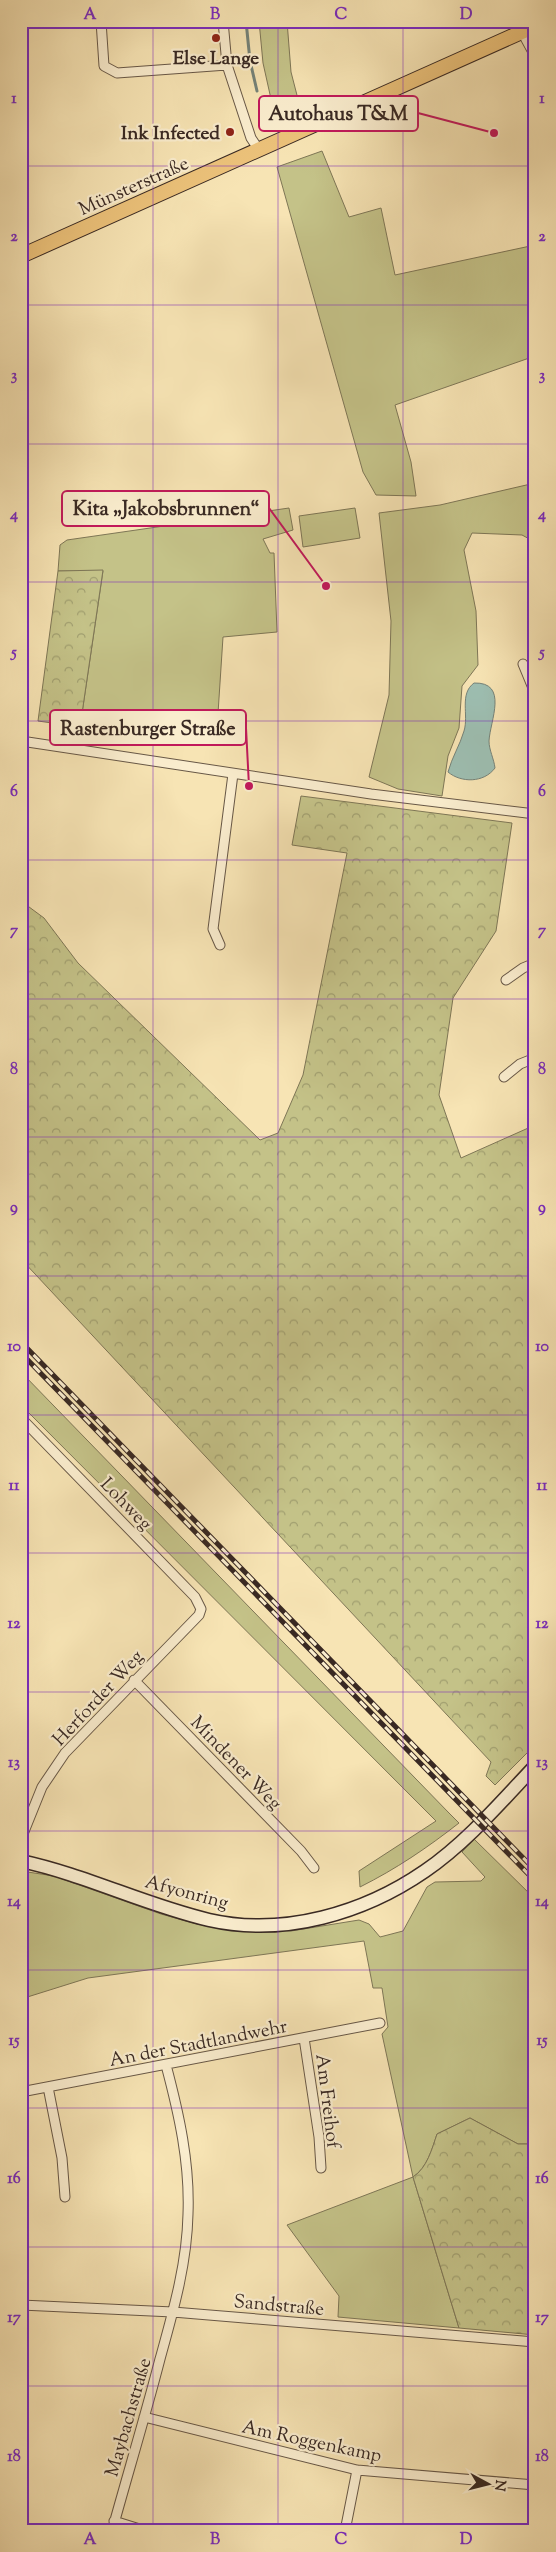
<svg xmlns="http://www.w3.org/2000/svg" width="556" height="2552" font-family="'Sorts Mill Goudy',serif">
<defs>
<pattern id="forest-crowns" width="20" height="18" patternUnits="userSpaceOnUse" patternTransform="scale(1.25)"><rect width="20" height="18" fill="#c4c288"/><path d="M2 6a3 3 0 1 1 6 0M12 15a3 3 0 1 1 6 0" fill="none" stroke="#a09e6f"/></pattern>
</defs>
<rect width="100%" height="100%" fill="#f7e4b4"/>
<filter id="stains"><feTurbulence type="fractalNoise" baseFrequency=".004" numOctaves="4"/><feColorMatrix values="0 0 0 0 .2 0 0 0 0 .09 0 0 0 0 .02 0 0 0 .5 -.17"/></filter>
<radialGradient id="worn" r=".72"><stop offset=".6" stop-color="#630" stop-opacity="0"/><stop offset="1" stop-color="#630" stop-opacity=".3"/></radialGradient>
<path fill="#c4c288" stroke="#7e7656" d="M259 21H287L291 72 299 103 294 112 282 115 273 108 263 63Z
M322 151 349 217 381 208 395 275 535 245V356L395 405 411 462 416 496 376 495 363 472 277 167Z
M535 483V542L522 535 472 533 464 550 476 611 478 665 462 686 459 728 448 756 442 796 398 789 369 777 389 695 391 621 379 513 440 505Z
M289 508 293 530 263 539 270 553H274L277 632 223 637 216 744 80 727 103 571H58L60 545 67 540Z
M355 508 360 538 303 547 299 516Z
M21 1372 449 1813 459 1823C427 1848 396 1869 360 1887L359 1871 436 1821 21 1405Z
M474 1839 535 1899V2144H518L470 2118 437 2134C432 2149 427 2168 413 2177L459 2328 338 2317 339 2296 287 2225 413 2177 382 2034 388 2027 382 1988H373L364 1941 88 1978 21 1999V1871L54 1876 161 1914 197 1924 229 1929 291 1931 359 1920 369 1924 380 1937 403 1931 427 1887 435 1882 481 1881 485 1877 462 1852Z"/>
<path fill="url(#forest-crowns)" stroke="#7e7656" d="M103 570 80 727 38 721 58 571Z
M301 796 512 823 496 931 453 998 439 1095 461 1158 535 1125V1745L495 1785 486 1776 491 1762 21 1259V901L44 918 78 963 260 1140 278 1133 303 1075 347 853 292 845Z
M470 2118 518 2144H535V2335L459 2328 413 2177C427 2168 432 2149 437 2134Z"/>
<path fill="#9dbeb1" stroke="#758278" d="M474 683C509 682 490 721 489 741 489 750 494 759 495 768 484 783 461 783 448 772 452 757 460 745 464 731 469 715 459 694 474 683Z"/>
<g fill="none" stroke-linecap="round" stroke-linejoin="round">
<path stroke="#758278" stroke-width="3" d="M246 21 250 61 257 91"/>
<g stroke="#685847" stroke-width="11">
<path id="street" d="M101 21 104 66 117 73 227 65
M223 21 227 65 251 138 259 150
M522 32 535 56
M523 664 535 693
M21 741 371 794 535 814
M220 945 213 929 233 774
M506 980 523 968 535 963
M504 1077 520 1064 535 1058
M21 1418 195 1597 201 1609 199 1615 65 1753 42 1787 21 1839
M134 1680 301 1851 314 1868
M304 2038 319 2137 321 2168
M48 2087 62 2158 65 2197
M21 2092 380 2023
M21 2305 173 2312 535 2342
M144 2417 357 2470 535 2485
M114 2521 146 2531
M112 2531C128 2473 145 2417 160 2359 173 2312 187 2264 188 2214 190 2163 179 2114 166 2065
M345 2531 357 2470"/>
</g>
<g stroke="#392923" stroke-width="15">
<path id="secondary" d="M21 1861C86 1875 145 1905 209 1920 284 1937 364 1913 425 1871 466 1843 501 1802 535 1766"/>
</g>
<g stroke="#392923" stroke-width="16">
<path id="primary" d="M21 256 535 26"/>
</g>
<use href="#street" stroke="#faedce" stroke-width="9"/>
<use href="#secondary" stroke="#faedce" stroke-width="12"/>
<use href="#primary" stroke="#ecc27a" stroke-width="14"/>
<g stroke="#392923" stroke-width="5">
<path id="rail" d="M21 1342 535 1870
M21 1353 535 1881"/>
</g>
<use href="#rail" stroke="#faedce" stroke-width="3" stroke-dasharray="9" stroke-linecap="butt"/>
</g>
<path fill="none" stroke="#7b2cbf" stroke-width="1" stroke-opacity="0.55" d="M153 21V2531M278 21V2531M403 21V2531M21 166H535M21 305H535M21 444H535M21 582H535M21 721H535M21 860H535M21 999H535M21 1137H535M21 1276H535M21 1415H535M21 1553H535M21 1692H535M21 1831H535M21 1970H535M21 2108H535M21 2247H535M21 2386H535"/>
<g fill="#8f2418" stroke="#faedce" stroke-width="2">
<circle cx="216" cy="38" r="5"/>
<circle cx="230" cy="132" r="5"/>
</g>
<g text-anchor="middle" stroke-width="4.5" stroke-linejoin="round" paint-order="stroke">
<g font-size="19" font-weight="bold" fill="#392923" stroke="#faedce">
<text x="216" y="64">Else Lange</text>
<text x="220" y="139" text-anchor="end">Ink Infected</text>
</g>
<g font-size="19" fill="#392923" stroke="#faedce">
<text transform="translate(133 185) rotate(-24)" y="7">Münsterstraße</text>
<text transform="translate(127 1503) rotate(46)" y="7">Lohweg</text>
<text transform="translate(97 1697) rotate(-47)" y="7">Herforder Weg</text>
<text transform="translate(237 1762) rotate(46)" y="7">Mindener Weg</text>
<text transform="translate(187 1891) rotate(15)" y="7">Afyonring</text>
<text transform="translate(198 2042) rotate(-11)" y="7">An der Stadtlandwehr</text>
<text transform="translate(329 2101) rotate(83)" y="7">Am Freihof</text>
<text transform="translate(279 2304) rotate(5)" y="7">Sandstraße</text>
<text transform="translate(127 2417) rotate(-74)" y="7">Maybachstraße</text>
<text transform="translate(312 2440) rotate(12)" y="7">Am Roggenkamp</text>
</g>
</g>
<path fill="none" stroke="#c2185b" stroke-width="2" d="M494 133L418 113M326 586L269 508M249 786L246 728"/>
<g fill="#c2185b" stroke="#faedce" stroke-width="2">
<circle cx="494" cy="133" r="5"/>
<circle cx="326" cy="586" r="5"/>
<circle cx="249" cy="786" r="5"/>
</g>
<g fill="#faedce" stroke="#c2185b" stroke-width="2">
<rect x="259" y="96" width="159" height="35" rx="5"/>
<rect x="62" y="491" width="207" height="35" rx="5"/>
<rect x="50" y="710" width="196" height="35" rx="5"/>
</g>
<g font-size="20" text-anchor="middle" font-weight="bold" fill="#392923">
<text x="338" y="120">Autohaus T&amp;M</text>
<text x="166" y="515">Kita „Jakobsbrunnen“</text>
<text x="148" y="735">Rastenburger Straße</text>
</g>
<rect width="556" height="2552" fill="none" stroke="#f7e4b4" stroke-width="55"/>
<g transform="translate(488 2484) rotate(97)" stroke="#faedce" stroke-width="4" paint-order="stroke">
<path d="M0-4L9 19L0 12L-9 19Z" fill="#392923"/>
<text y="-8" font-size="14" font-weight="bold" text-anchor="middle" fill="#392923">N</text>
</g>
<rect x="28" y="28" width="500" height="2496" fill="none" stroke="#7b2cbf" stroke-width="2"/>
<g font-size="16" text-anchor="middle" font-weight="bold" fill="#7b2cbf">
<text x="90" y="19">A</text>
<text x="215" y="19">B</text>
<text x="341" y="19">C</text>
<text x="466" y="19">D</text>
<text x="14" y="103">1</text>
<text x="542" y="103">1</text>
<text x="14" y="241">2</text>
<text x="542" y="241">2</text>
<text x="14" y="380">3</text>
<text x="542" y="380">3</text>
<text x="14" y="519">4</text>
<text x="542" y="519">4</text>
<text x="14" y="657">5</text>
<text x="542" y="657">5</text>
<text x="14" y="796">6</text>
<text x="542" y="796">6</text>
<text x="14" y="935">7</text>
<text x="542" y="935">7</text>
<text x="14" y="1074">8</text>
<text x="542" y="1074">8</text>
<text x="14" y="1212">9</text>
<text x="542" y="1212">9</text>
<text x="14" y="1351">10</text>
<text x="542" y="1351">10</text>
<text x="14" y="1490">11</text>
<text x="542" y="1490">11</text>
<text x="14" y="1628">12</text>
<text x="542" y="1628">12</text>
<text x="14" y="1767">13</text>
<text x="542" y="1767">13</text>
<text x="14" y="1906">14</text>
<text x="542" y="1906">14</text>
<text x="14" y="2045">15</text>
<text x="542" y="2045">15</text>
<text x="14" y="2183">16</text>
<text x="542" y="2183">16</text>
<text x="14" y="2322">17</text>
<text x="542" y="2322">17</text>
<text x="14" y="2461">18</text>
<text x="542" y="2461">18</text>
<text x="90" y="2544">A</text>
<text x="215" y="2544">B</text>
<text x="341" y="2544">C</text>
<text x="466" y="2544">D</text>
</g>
<rect width="100%" height="100%" filter="url(#stains)"/>
<rect width="100%" height="100%" fill="url(#worn)"/>
</svg>
